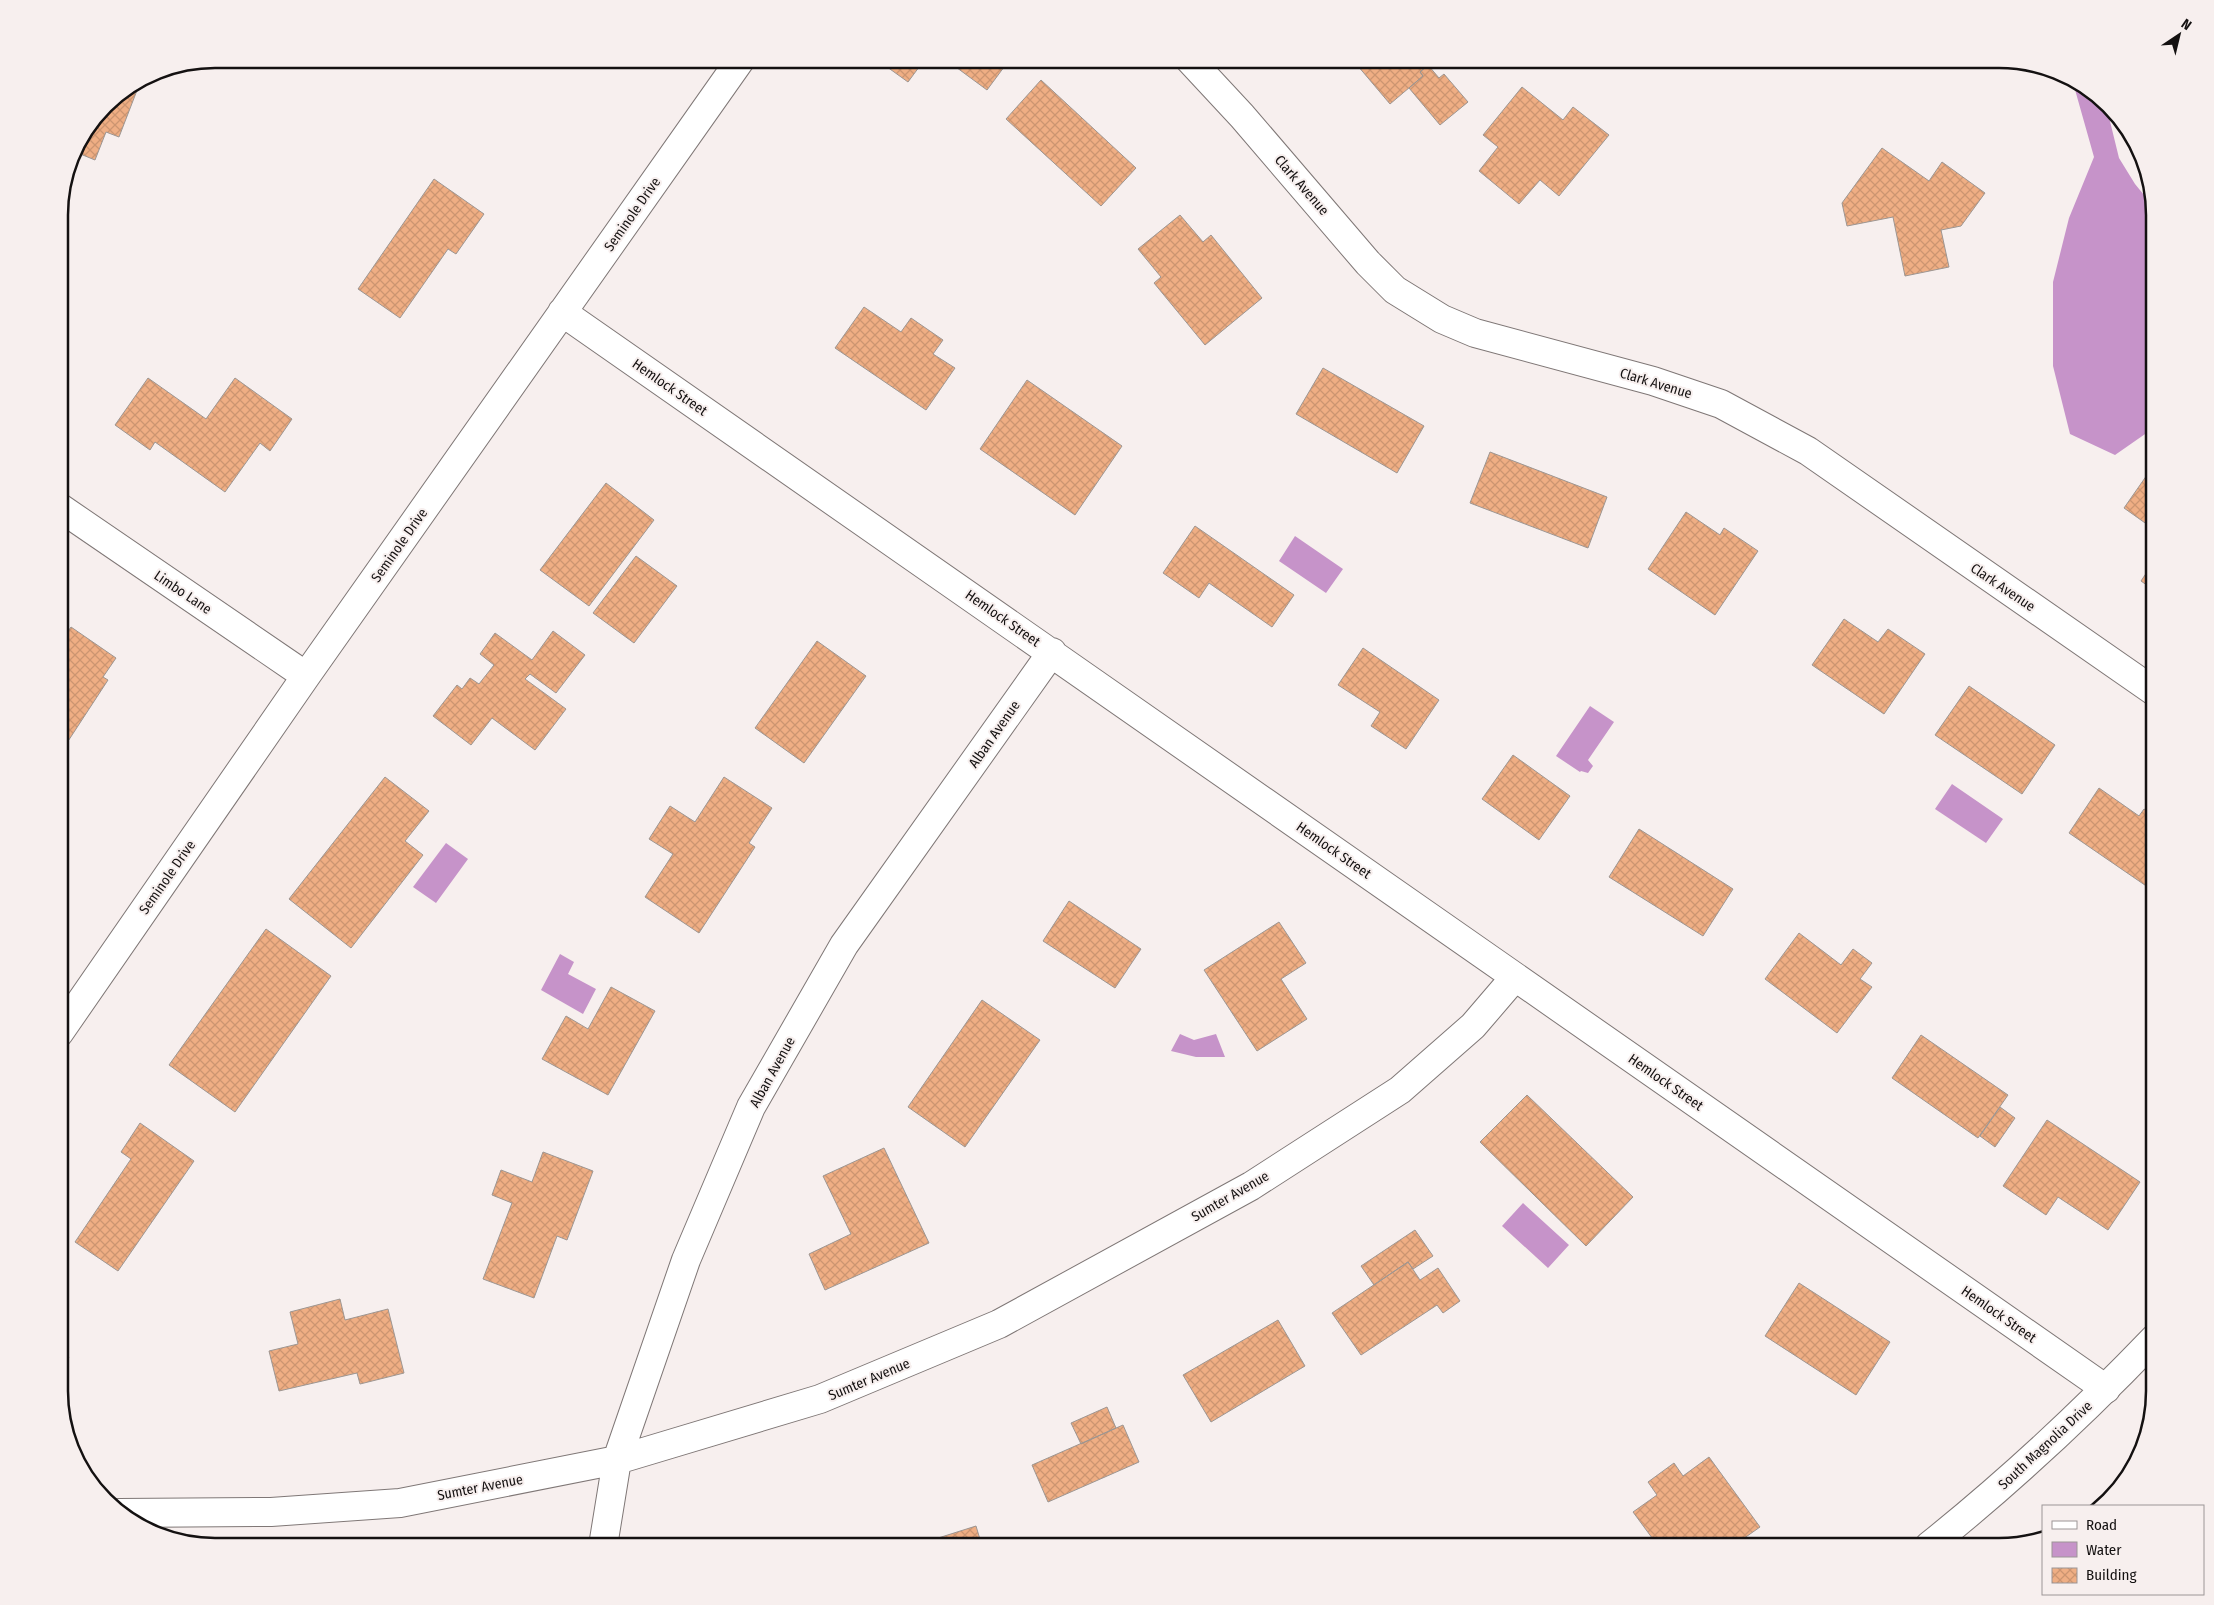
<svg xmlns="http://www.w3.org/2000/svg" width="2214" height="1605" font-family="'Fira Sans Condensed',sans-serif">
<defs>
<pattern id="building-cross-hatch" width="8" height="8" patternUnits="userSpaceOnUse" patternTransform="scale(1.25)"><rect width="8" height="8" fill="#efae84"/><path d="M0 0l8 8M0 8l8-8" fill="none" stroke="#cc9571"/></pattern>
</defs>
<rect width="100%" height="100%" fill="#f7efee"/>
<path fill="#c693c9" d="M2072 79 2094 91 2106 105 2119 158 2135 184 2153 206 2155 214V422L2148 432 2115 455 2070 434 2053 366V282L2069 218 2094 157Z
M1295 536 1343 569 1326 593 1279 561Z
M1590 706 1614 722 1588 760 1593 766 1588 773 1581 771 1580 772 1556 756Z
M1952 784 2003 819 1986 843 1935 809Z
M446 843 468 859 436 903 413 887Z
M560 954 574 962 568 974 596 989 583 1014 541 990Z
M1180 1034 1194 1040 1216 1034 1225 1057H1196L1171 1051Z
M1523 1203 1569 1245 1548 1268 1502 1226Z"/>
<path fill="url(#building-cross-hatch)" stroke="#9d9692" d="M876 59H925L908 82Z
M945 59H1010L987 90Z
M1352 59H1435L1420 72 1423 76 1390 104Z
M1428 65 1439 78 1444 74 1468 102 1440 125 1409 88 1423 76 1420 72Z
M141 80 119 137 106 132 95 160 73 151 105 104Z
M1041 80 1136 168 1101 206 1006 119Z
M1522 87 1563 120 1573 107 1609 135 1559 196 1540 180 1519 204 1479 171 1498 147 1483 135Z
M1882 148 1929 181 1942 162 1985 193 1961 226 1941 230 1949 267 1905 276 1893 217 1847 226 1842 203Z
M434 179 484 214 456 254 448 249 400 318 358 289Z
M1180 215 1203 242 1211 235 1262 298 1205 345 1154 283 1161 277 1138 249Z
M864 307 901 332 911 318 943 340 933 354 955 368 926 410 835 348Z
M1323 368 1424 426 1397 473 1296 414Z
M148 378 206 419 235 378 292 419 270 451 260 443 225 492 155 442 150 450 115 425Z
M1027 380 1122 446 1075 515 980 449Z
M1490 452 1607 497 1588 548 1470 503Z
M2147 475 2155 480V530L2124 508Z
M606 483 654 520 589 606 540 570Z
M1686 512 1720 535 1724 528 1758 551 1715 615 1648 569Z
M1195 526 1294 595 1272 627 1209 583 1199 598 1163 573Z
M636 556 677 586 634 643 593 613Z
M2155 560V591L2141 581Z
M1844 619 1878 642 1888 629 1925 654 1884 714 1812 665Z
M71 627 116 658 103 677 108 680 59 755V644Z
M553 631 585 655 556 693 530 674 525 679 566 709 535 750 492 718 471 745 433 716 457 685 462 689 470 678 479 684 494 665 480 654 495 633 532 660Z
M817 641 866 676 804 763 755 728Z
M1363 648 1439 700 1406 749 1371 726 1380 712 1338 685Z
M1969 686 2055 745 2022 794 1935 735Z
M1513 755 1570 796 1539 840 1482 799Z
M385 777 429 811 405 841 423 855 351 948 289 899Z
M724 777 772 808 749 843 755 847 699 933 645 897 673 854 649 839 670 806 695 822Z
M2099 788 2139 816 2144 809 2155 816V892L2069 833Z
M1639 829 1733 889 1703 936 1609 877Z
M1069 901 1141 949 1115 988 1043 941Z
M1279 922 1306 963 1281 979 1307 1019 1257 1051 1204 970Z
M266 929 331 976 235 1112 169 1065Z
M1799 933 1841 965 1853 949 1872 963 1860 979 1872 987 1837 1033 1765 979Z
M611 987 655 1011 608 1095 542 1059 566 1016 588 1029Z
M982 1000 1040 1040 965 1147 908 1107Z
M1921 1035 2008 1095 1978 1138 1892 1078Z
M1527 1095 1633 1197 1586 1246 1480 1142Z
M2000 1107 2015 1118 1995 1147 1980 1136Z
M2047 1120 2140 1182 2108 1230 2058 1197 2046 1215 2003 1186Z
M140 1123 194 1161 118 1271 75 1242 131 1159 121 1152Z
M884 1148 929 1243 825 1290 809 1254 851 1234 823 1176Z
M543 1152 593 1171 567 1240 557 1236 534 1298 483 1279 512 1203 492 1195 501 1170 532 1182Z
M1415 1230 1433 1256 1413 1269 1408 1262 1374 1285 1361 1266Z
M1408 1262 1420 1280 1438 1268 1460 1301 1443 1313 1437 1305 1361 1355 1332 1313Z
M1799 1283 1890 1342 1856 1395 1765 1336Z
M340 1299 345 1320 388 1309 404 1373 360 1384 357 1373 279 1391 269 1351 298 1344 290 1312Z
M1278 1320 1305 1366 1211 1422 1183 1375Z
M59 1350 69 1357 59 1372Z
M1107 1407 1116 1428 1081 1444 1071 1423Z
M1123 1425 1139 1462 1048 1502 1032 1465Z
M1709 1457 1760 1527 1733 1546H1658L1633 1512 1657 1495 1648 1482 1674 1463 1683 1476Z
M976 1526 982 1546H913Z"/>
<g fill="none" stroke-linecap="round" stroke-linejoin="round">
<g stroke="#7f7776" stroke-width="30">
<path id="street" d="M1189 59 1242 116 1368 263 1395 290 1442 319 1475 333 1653 381 1721 404 1808 451 2155 692
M562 312 2106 1389
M59 507 306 676
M59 1033 306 676 741 59
M119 1513 271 1512 400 1503 617 1460 820 1399 999 1324 1251 1186 1400 1090 1473 1026 1515 977
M603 1546 617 1460 686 1260 751 1107 844 945 1052 652"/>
</g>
<g stroke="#7f7776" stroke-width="30">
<path id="secondary" d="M1929 1546C2009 1482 2084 1412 2155 1338"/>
</g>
<use href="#street" stroke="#fff" stroke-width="28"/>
<use href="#secondary" stroke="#fff" stroke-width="28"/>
</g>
<g text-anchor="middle" stroke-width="4" stroke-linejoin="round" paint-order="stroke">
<g font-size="14" fill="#141111" stroke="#f7efee">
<text transform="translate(1302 185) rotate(49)" y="5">Clark Avenue</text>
<text transform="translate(632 214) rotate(-55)" y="5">Seminole Drive</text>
<text transform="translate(1656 383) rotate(17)" y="5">Clark Avenue</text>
<text transform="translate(670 387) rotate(35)" y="5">Hemlock Street</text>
<text transform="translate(399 545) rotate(-55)" y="5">Seminole Drive</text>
<text transform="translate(2003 587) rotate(34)" y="5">Clark Avenue</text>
<text transform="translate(183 592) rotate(34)" y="5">Limbo Lane</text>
<text transform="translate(1003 618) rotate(35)" y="5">Hemlock Street</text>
<text transform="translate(994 734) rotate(-55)" y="5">Alban Avenue</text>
<text transform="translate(1334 850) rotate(35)" y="5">Hemlock Street</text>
<text transform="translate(167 877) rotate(-55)" y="5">Seminole Drive</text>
<text transform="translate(772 1072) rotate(-61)" y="5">Alban Avenue</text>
<text transform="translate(1666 1082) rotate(35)" y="5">Hemlock Street</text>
<text transform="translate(1230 1196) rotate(-30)" y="5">Sumter Avenue</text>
<text transform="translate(1999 1314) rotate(35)" y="5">Hemlock Street</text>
<text transform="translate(869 1379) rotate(-23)" y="5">Sumter Avenue</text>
<text transform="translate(2045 1445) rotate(-43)" y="5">South Magnolia Drive</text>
<text transform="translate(480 1487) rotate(-11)" y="5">Sumter Avenue</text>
</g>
</g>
<path d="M0 0H2214V1605H0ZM215 68H1999A147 147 0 0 1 2146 215V1391A147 147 0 0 1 1999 1538H215A147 147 0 0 1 68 1391V215A147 147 0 0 1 215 68Z" fill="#f7efee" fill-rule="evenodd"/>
<path fill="none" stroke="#141111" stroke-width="2.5" d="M215 68H1999A147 147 0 0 1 2146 215V1391A147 147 0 0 1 1999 1538H215A147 147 0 0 1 68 1391V215A147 147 0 0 1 215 68Z"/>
<rect x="2042" y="1505" width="162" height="90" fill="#f7efee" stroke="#9c9696"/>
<rect x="2052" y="1521" width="25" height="8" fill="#ffffff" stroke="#9c9696"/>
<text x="2086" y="1530" font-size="15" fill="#141111">Road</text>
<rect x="2052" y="1542" width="25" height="15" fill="#c693c9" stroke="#9c9696"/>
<text x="2086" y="1555" font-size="15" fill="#141111">Water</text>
<rect x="2052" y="1568" width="25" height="15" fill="url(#building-cross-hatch)" stroke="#9c9696"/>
<text x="2086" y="1580" font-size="15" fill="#141111">Building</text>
<g transform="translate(2179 35) rotate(35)" stroke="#f7efee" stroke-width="4" paint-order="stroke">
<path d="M0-4L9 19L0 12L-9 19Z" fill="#141111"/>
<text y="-8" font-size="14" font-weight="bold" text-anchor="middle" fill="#141111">N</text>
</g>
</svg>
